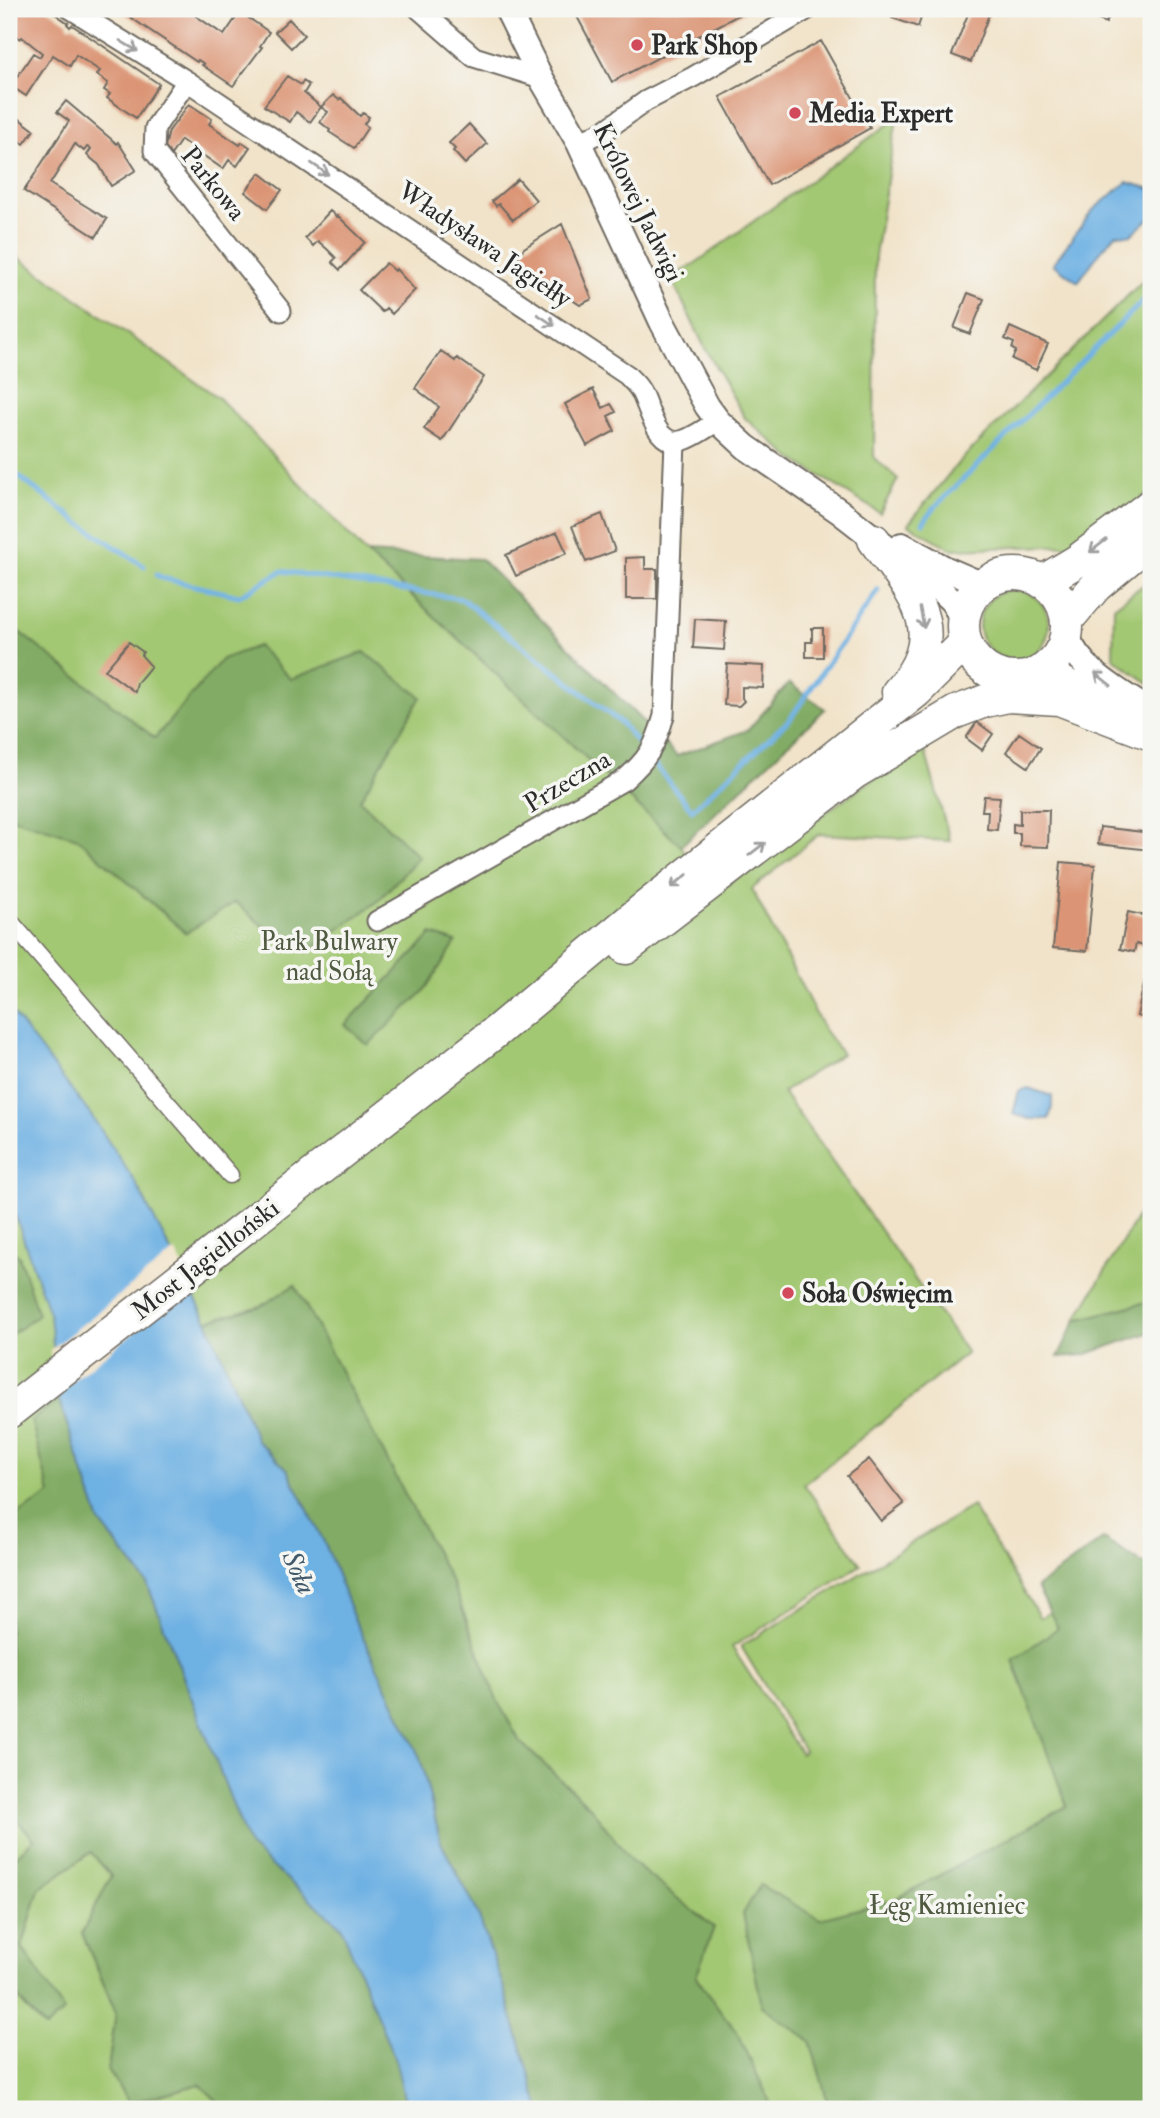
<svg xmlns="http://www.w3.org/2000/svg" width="1160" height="2118" font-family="'IM FELL Double Pica',serif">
<rect width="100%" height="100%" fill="#f6f6f2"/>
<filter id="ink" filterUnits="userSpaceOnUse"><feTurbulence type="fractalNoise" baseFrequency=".0143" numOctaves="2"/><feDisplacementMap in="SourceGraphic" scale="14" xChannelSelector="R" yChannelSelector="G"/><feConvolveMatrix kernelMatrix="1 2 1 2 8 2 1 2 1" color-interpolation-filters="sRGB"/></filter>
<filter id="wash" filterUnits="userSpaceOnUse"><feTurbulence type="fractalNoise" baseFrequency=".00686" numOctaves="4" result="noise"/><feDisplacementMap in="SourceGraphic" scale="28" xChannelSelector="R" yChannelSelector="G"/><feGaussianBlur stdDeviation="1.57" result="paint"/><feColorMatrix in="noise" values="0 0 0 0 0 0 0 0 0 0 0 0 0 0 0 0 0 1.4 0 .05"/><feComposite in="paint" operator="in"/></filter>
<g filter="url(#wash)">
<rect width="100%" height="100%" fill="#f1e3c9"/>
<path fill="#a3c873" stroke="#677a4f" stroke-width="2" d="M897 118 875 256 874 458 898 479 880 513 791 458 745 418 705 348 671 278 697 262Z
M9 251 219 398 366 553 681 846 713 895 854 792 924 747 950 841 819 834 752 889 823 1028 842 1054 783 1092 967 1353 804 1484 861 1565 732 1647 801 1754 804 1751 741 1646 972 1506 1040 1618 1137 1559 1151 1595V2109H601L591 1808 520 1742 497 1700 343 1376 18 1669 9 1662Z
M1151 273V491L1085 545 951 549 908 524 959 462Z
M1151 579V685L1113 658 1114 607Z
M979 625a35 35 0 1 1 70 0a35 35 0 1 1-70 0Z
M1151 1194V1301L1076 1320Z
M9 1811 35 1839 9 1863Z
M91 1852 111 1876 82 1933 116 2013 108 2069 129 2103 200 2084 225 2109H9V1988L44 2028 22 1948 39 1889Z"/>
<path fill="#82ac65" stroke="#566c48" stroke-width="2" d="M366 553 481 559 677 756 748 730 789 683 825 709 681 846Z
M9 624 155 738 222 659 258 646 291 679 364 652 421 697 360 800 419 857 377 902 307 952 279 940 235 902 186 933 77 838 9 817Z
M432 934 456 942 424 991 368 1045 345 1025Z
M9 1248 19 1256 38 1315 9 1336Z
M295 1285 453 1585 497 1700 520 1742 591 1808 633 1863 714 1927 696 1977 740 2037 773 2109H540L503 1986 476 1909 441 1843 420 1758 354 1619 326 1546 287 1469 257 1441 207 1321 261 1306Z
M1151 1301V1332L1084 1355 1058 1357 1076 1320Z
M59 1400 100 1522 147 1583 249 1846 341 1926 396 2062 407 2109H225L200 2084 129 2103 108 2069 116 2013 82 1933 111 1876 91 1852 39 1889 22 1947 64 2011 45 2028 9 1988V1863L34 1839 9 1811V1520L50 1494 31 1420Z
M1103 1539 1151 1569V2109H830L810 2041 762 2006 743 1914 760 1885 820 1919 896 1899 1067 1806 1013 1660 1058 1628 1037 1587Z"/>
<path fill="#6eb1e3" stroke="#4c6e87" stroke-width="2" d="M1127 182 1151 189V217L1131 235 1116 234 1100 252 1078 282 1053 264 1093 210Z
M9 1008 93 1118 135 1182 207 1321 257 1441 287 1469 326 1546 354 1619 420 1758 441 1843 476 1909 503 1986 540 2109H407L396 2062 341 1926 249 1846 147 1583 100 1522 59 1400 50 1316 9 1197Z
M1028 1088 1052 1096V1107L1049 1119H1030L1013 1114 1019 1091Z"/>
<path fill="#f1e3c9" d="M175 1251 193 1286 54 1395 50 1350Z"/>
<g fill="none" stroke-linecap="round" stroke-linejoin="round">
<path stroke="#6eb1e3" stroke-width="5" d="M9 469 78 522 144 566
M923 523 933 509 1151 293
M157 575 162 578 239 596 282 571 462 599 621 723 641 747
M655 765 692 810 790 719 878 590"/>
</g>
<g id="blocks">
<path fill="#db9576" d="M9 9H48L68 23 67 24 70 27 72 25 159 84 136 118 107 98 110 94 104 90 108 83 97 75 100 71 76 55 70 66 53 55 26 96 11 86 33 53 40 57 42 53 22 37 20 39 9 31Z
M118 9H180L186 12 187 10 224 35 240 12 269 32 260 46 262 47 233 86 202 65 204 64 198 60 197 62Z
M573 9H750L612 82Z
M895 9H924L918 27 892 18Z
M970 9H991L971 62 952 55Z
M1072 9H1112L1106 23Z
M289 19 304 35 291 48 275 32Z
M821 41 870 128 769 185 720 97Z
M287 76 301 85 303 81 309 85 304 93 321 107 310 122 296 112 290 122 264 106Z
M333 95 339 100 341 98 360 116 363 113 369 117 364 124 368 127 354 148 329 132 330 130 320 122 328 112 321 107Z
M66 101 117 144 118 142 136 170 111 186 99 165 87 155 91 149 87 147 84 151 75 144 50 184 107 219 96 237 24 191 69 121 57 112Z
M189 104 212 119 209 124 240 145 242 142 250 147 237 166 229 160 223 169 181 140 171 155 165 147 169 131Z
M13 114 34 130 24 144 9 134V120Z
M469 124 487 144 465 164 453 151 455 149 449 143Z
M260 173 282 190 267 209 245 192Z
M518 179 536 200 513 220 499 204 496 206 492 201Z
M330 211 337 217 338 216 365 242 340 270 332 262 336 258 327 249 318 241 313 246 305 238Z
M562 224 592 299 580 305 515 261 524 248Z
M386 263 395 271 396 269 415 290 392 314 386 308 382 312 359 290Z
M968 293 984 299 970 334 954 328Z
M1010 327 1048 344 1036 370 1012 359 1016 351 1012 349 1014 343 1005 339Z
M441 351 455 361 457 358 484 377 442 441 424 429 439 407 415 388Z
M593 389 603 408 611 404 616 412 608 416 615 431 587 446 565 404Z
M602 514 615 551 586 562 572 526Z
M557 532 567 553 516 576 506 555Z
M645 557V569H657V599H626V558Z
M695 619 726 621 724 650 693 648Z
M812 628H823V657H806V642H812Z
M129 642 143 652 141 655 151 666 137 683 135 692 105 670Z
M727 664 764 666 763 688 742 687V698L744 701 739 706 724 705Z
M977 722 993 734 982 750 966 738Z
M1019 733 1041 748 1028 767 1006 752Z
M984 796 1000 797 997 830 987 829 988 811H982Z
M1020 810H1049L1048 847 1020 846V833H1013V824L1020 825Z
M1100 827 1151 833 1150 850 1098 844Z
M1061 862 1095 865 1087 951 1053 948Z
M1128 912 1151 917V948L1136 944 1134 952 1120 949Z
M1147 970 1151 971V1019L1137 1016Z
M869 1459 904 1504 881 1521 847 1476Z"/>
</g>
</g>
<g filter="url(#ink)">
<use href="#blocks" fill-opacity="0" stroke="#706b62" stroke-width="2"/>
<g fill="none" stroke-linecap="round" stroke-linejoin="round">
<g stroke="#706b62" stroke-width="19">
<path id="pedestrian" d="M9 920 230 1175"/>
</g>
<g stroke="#706b62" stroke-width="23">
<path id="minor" d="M71 9 187 81 627 375C632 381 638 385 641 392 650 408 656 450 684 440 696 436 707 427 718 421
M419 9 474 57 541 78
M187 81 155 128 154 151 281 311
M579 143 607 129 646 101 693 77 808 9
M377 921 624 780C648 759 655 747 664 716L675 442"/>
</g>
<g stroke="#706b62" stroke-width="28">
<path id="tertiary" d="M507 9 541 78 579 143 662 322 707 406 718 421 746 447 839 511 938 588 952 601 963 619
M902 545 946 569 983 585
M1067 635C1078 670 1122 693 1151 712
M1046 668 1118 711"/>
</g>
<g stroke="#706b62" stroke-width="35">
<path id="primary" d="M874 540C912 593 953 631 898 692
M963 626a52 52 0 1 1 104 0a52 52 0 1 1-104 0Z
M1042 582 1077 561 1151 505
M1067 620 1096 586 1151 540
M626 948 854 773 956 712 985 701 1008 696 1059 699 1151 734
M9 1412 498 1030 642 910 917 691 965 643"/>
</g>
<use href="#pedestrian" stroke="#fff" stroke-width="16"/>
<use href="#minor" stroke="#fff" stroke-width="19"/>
<use href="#tertiary" stroke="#fff" stroke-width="24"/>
<use href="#primary" stroke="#fff" stroke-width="32"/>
</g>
<defs><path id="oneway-shaft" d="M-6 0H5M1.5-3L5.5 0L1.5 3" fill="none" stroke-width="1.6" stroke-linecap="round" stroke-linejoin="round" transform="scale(1.75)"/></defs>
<g stroke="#a0a0a0">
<use href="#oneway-shaft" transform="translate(129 46) rotate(31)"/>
<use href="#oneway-shaft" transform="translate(320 169) rotate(34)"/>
<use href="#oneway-shaft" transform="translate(546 320) rotate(34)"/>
<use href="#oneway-shaft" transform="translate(1098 546) rotate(143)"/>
<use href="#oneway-shaft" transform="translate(922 618) rotate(79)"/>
<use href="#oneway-shaft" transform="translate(1103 679) rotate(-141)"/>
<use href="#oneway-shaft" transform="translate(757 849) rotate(-38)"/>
<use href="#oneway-shaft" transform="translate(679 881) rotate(142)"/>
</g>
</g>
<g fill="#d1495b" stroke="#f6f6f2" stroke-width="2.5">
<circle cx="637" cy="45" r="7"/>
<circle cx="795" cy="113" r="7"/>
<circle cx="788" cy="1293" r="7"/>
</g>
<g text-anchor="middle" stroke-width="7" stroke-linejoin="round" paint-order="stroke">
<g font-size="26" font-weight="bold" fill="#2b2b2b" stroke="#f6f6f2" text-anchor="start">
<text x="651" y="54">Park Shop</text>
<text x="809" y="122">Media Expert</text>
<text x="802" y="1302">Soła Oświęcim</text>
</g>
<g font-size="26" fill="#2b2b2b" stroke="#f6f6f2">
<text transform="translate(214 183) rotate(51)" y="9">Parkowa</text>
<text transform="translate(639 202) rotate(64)" y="9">Królowej Jadwigi</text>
<text transform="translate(485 244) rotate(34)" y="9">Władysława Jagiełły</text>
<text transform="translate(567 781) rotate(-31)" y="9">Przeczna</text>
<text transform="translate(205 1259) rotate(-38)" y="9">Most Jagielloński</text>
</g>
<g font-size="26" fill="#4f5a41" stroke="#f6f6f2">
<text x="329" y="950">Park Bulwary<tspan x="329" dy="30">nad Sołą</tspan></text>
<text x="947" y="1914">Łęg Kamieniec</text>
</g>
<g font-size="28" font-style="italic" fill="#425a6b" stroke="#f6f6f2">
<text transform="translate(300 1572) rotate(65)" y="10">Soła</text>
</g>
</g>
<rect width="1160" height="2118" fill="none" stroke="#f6f6f2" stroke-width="35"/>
</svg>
